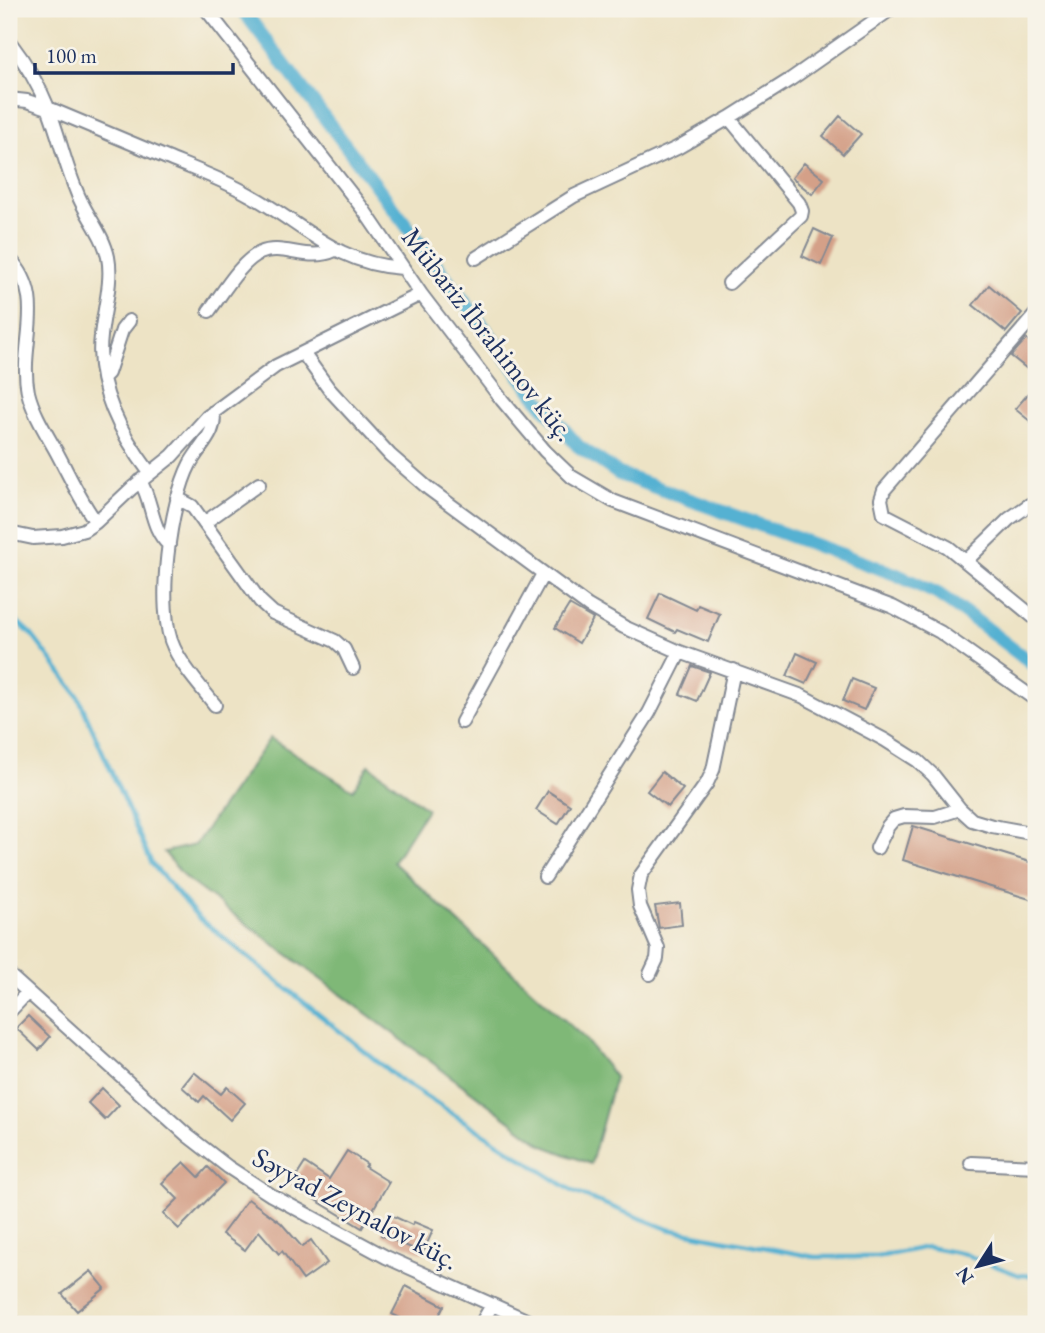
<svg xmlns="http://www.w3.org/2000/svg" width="1045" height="1333" font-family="'EB Garamond',serif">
<rect width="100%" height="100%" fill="#f7f3e8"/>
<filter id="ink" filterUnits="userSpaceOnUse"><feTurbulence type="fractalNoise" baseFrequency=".0143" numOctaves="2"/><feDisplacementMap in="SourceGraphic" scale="14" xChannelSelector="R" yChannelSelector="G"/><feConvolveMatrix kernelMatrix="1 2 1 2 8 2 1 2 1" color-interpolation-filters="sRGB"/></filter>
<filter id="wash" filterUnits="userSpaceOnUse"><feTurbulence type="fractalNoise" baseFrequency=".00686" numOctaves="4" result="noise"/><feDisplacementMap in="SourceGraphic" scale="28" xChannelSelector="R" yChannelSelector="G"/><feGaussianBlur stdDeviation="1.57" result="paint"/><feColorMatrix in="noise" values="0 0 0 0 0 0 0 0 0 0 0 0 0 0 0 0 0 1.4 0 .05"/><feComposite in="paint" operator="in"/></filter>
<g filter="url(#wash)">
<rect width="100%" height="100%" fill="#ede3c5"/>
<path fill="#7fb877" stroke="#4d746a" stroke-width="2" d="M270 738 353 790 369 765 427 809 393 862 584 1038 615 1077 591 1164 544 1146 185 878 164 852 195 845Z"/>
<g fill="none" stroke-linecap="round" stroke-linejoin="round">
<path stroke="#54b1d2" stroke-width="4.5" d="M9 614 32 635 77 694 152 864 198 917 399 1079 574 1192 668 1229 815 1257H877L927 1247 964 1254 1019 1275 1036 1276"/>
<path stroke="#54b1d2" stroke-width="14" d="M242 9 542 404 578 446 619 474 895 574 938 594 975 620 1036 667"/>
</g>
<g id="blocks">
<path fill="#d4a088" d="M840 116 861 134 843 154 823 136Z
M804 163 824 179 812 194 792 178Z
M814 229 833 238 821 265 802 256Z
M989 285 1022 313 1006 332 973 305Z
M1026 339 1036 347V365L1031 372 1011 356Z
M1029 393 1036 399V426L1015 409Z
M660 593 696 610 698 605 720 614 708 642 677 629 675 632 648 619Z
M569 605 593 619 579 643 555 628Z
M797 653 817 662 806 684 787 676Z
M692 666 710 672 697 701 680 694Z
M852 679 874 688 864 710 843 701Z
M662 772 683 789 668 807 647 791Z
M548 791 570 805 558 824 536 810Z
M913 826 1036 864V901L903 860Z
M680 903 682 925 659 928 655 906Z
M28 1016 50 1037 39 1050 16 1028Z
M194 1072 221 1094 227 1087 245 1103 230 1120 204 1096 199 1102 182 1087Z
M102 1088 119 1105 105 1120 88 1103Z
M347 1151 367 1164 365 1167 389 1182 362 1228 291 1185 305 1163 329 1179Z
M184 1162 199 1177 208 1167 224 1183 179 1229 163 1214 178 1199 162 1183Z
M248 1199 281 1223 302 1247 311 1240 327 1263 303 1280 282 1251 279 1254 259 1231 245 1250 222 1234Z
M391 1215 412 1225 414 1222 433 1230 423 1253 381 1235Z
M91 1271 105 1288 77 1311 62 1294Z
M406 1286 444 1306 435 1324H412L392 1314Z"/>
</g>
</g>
<g filter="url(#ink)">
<use href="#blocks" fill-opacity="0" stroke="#848992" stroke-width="2"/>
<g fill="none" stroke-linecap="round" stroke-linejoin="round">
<g stroke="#848992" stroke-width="16">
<path id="minor" d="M206 9 363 209 421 294 502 400 545 451 572 477 613 501 893 607 940 632 1036 700
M9 41C25 62 39 85 49 110 59 136 65 164 76 190 84 213 103 233 108 257 113 282 103 312 101 336 95 386 122 436 150 473
M9 99 27 101 48 108C88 125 127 141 167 158 194 169 224 180 250 195 303 224 336 264 402 268
M9 258C49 299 18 343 28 392 33 413 46 433 56 451 69 475 80 500 96 522
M476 258 574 196 677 148 729 118 791 79 891 9
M729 283 801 216 802 211 799 203 729 118
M209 311C222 294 241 261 260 253 283 243 308 263 335 250
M1036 314 884 490 881 499 884 514 948 547 1036 619
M303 353 329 389 390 455 429 489 588 606 624 627 680 652 802 696 885 740 918 761 933 775 960 809 972 820 992 826 1036 834
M104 377 108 373 122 330 129 321
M213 412C218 432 199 447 190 464 170 502 155 610 174 648 184 669 201 687 215 705
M140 481C153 501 150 528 169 545
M177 498 192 506 260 601 273 613 335 641 344 649 353 668
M204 523 259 484
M9 533 33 538 62 536 84 530 96 522 132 488 172 456 207 417 276 366 421 294
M967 560 1009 519 1029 505
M462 722 543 574
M877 848 888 826 894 819 904 816 935 817 960 809
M545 877 649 713 680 652
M650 974 657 959 658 948 640 906 638 890 641 875 707 783 713 770 734 670
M9 975 188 1136 228 1167 271 1195 386 1257 535 1324
M9 1012 28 992
M971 1163 1036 1166
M9 1318 16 1324
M481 1324 492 1305"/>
</g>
<use href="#minor" stroke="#fff" stroke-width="12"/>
</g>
</g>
<g text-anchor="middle" stroke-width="6" stroke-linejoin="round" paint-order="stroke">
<g font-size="28" fill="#1b2f5e" stroke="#f7f3e8">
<text transform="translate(489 334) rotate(52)" y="10">Mübariz İbrahimov küç.</text>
<text transform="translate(356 1208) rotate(28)" y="10">Səyyad Zeynalov küç.</text>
</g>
</g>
<rect width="1045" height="1333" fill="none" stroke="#f7f3e8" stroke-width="35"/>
<g transform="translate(978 1266) rotate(234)" stroke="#f7f3e8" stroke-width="5" paint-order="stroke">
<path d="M0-5L12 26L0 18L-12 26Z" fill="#1b2f5e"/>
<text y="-10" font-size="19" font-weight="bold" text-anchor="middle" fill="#1b2f5e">N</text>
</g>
<path d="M35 63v10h198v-10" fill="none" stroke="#1b2f5e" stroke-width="3.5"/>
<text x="46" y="63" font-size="21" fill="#1b2f5e" stroke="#f7f3e8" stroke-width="5" paint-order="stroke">100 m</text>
</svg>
